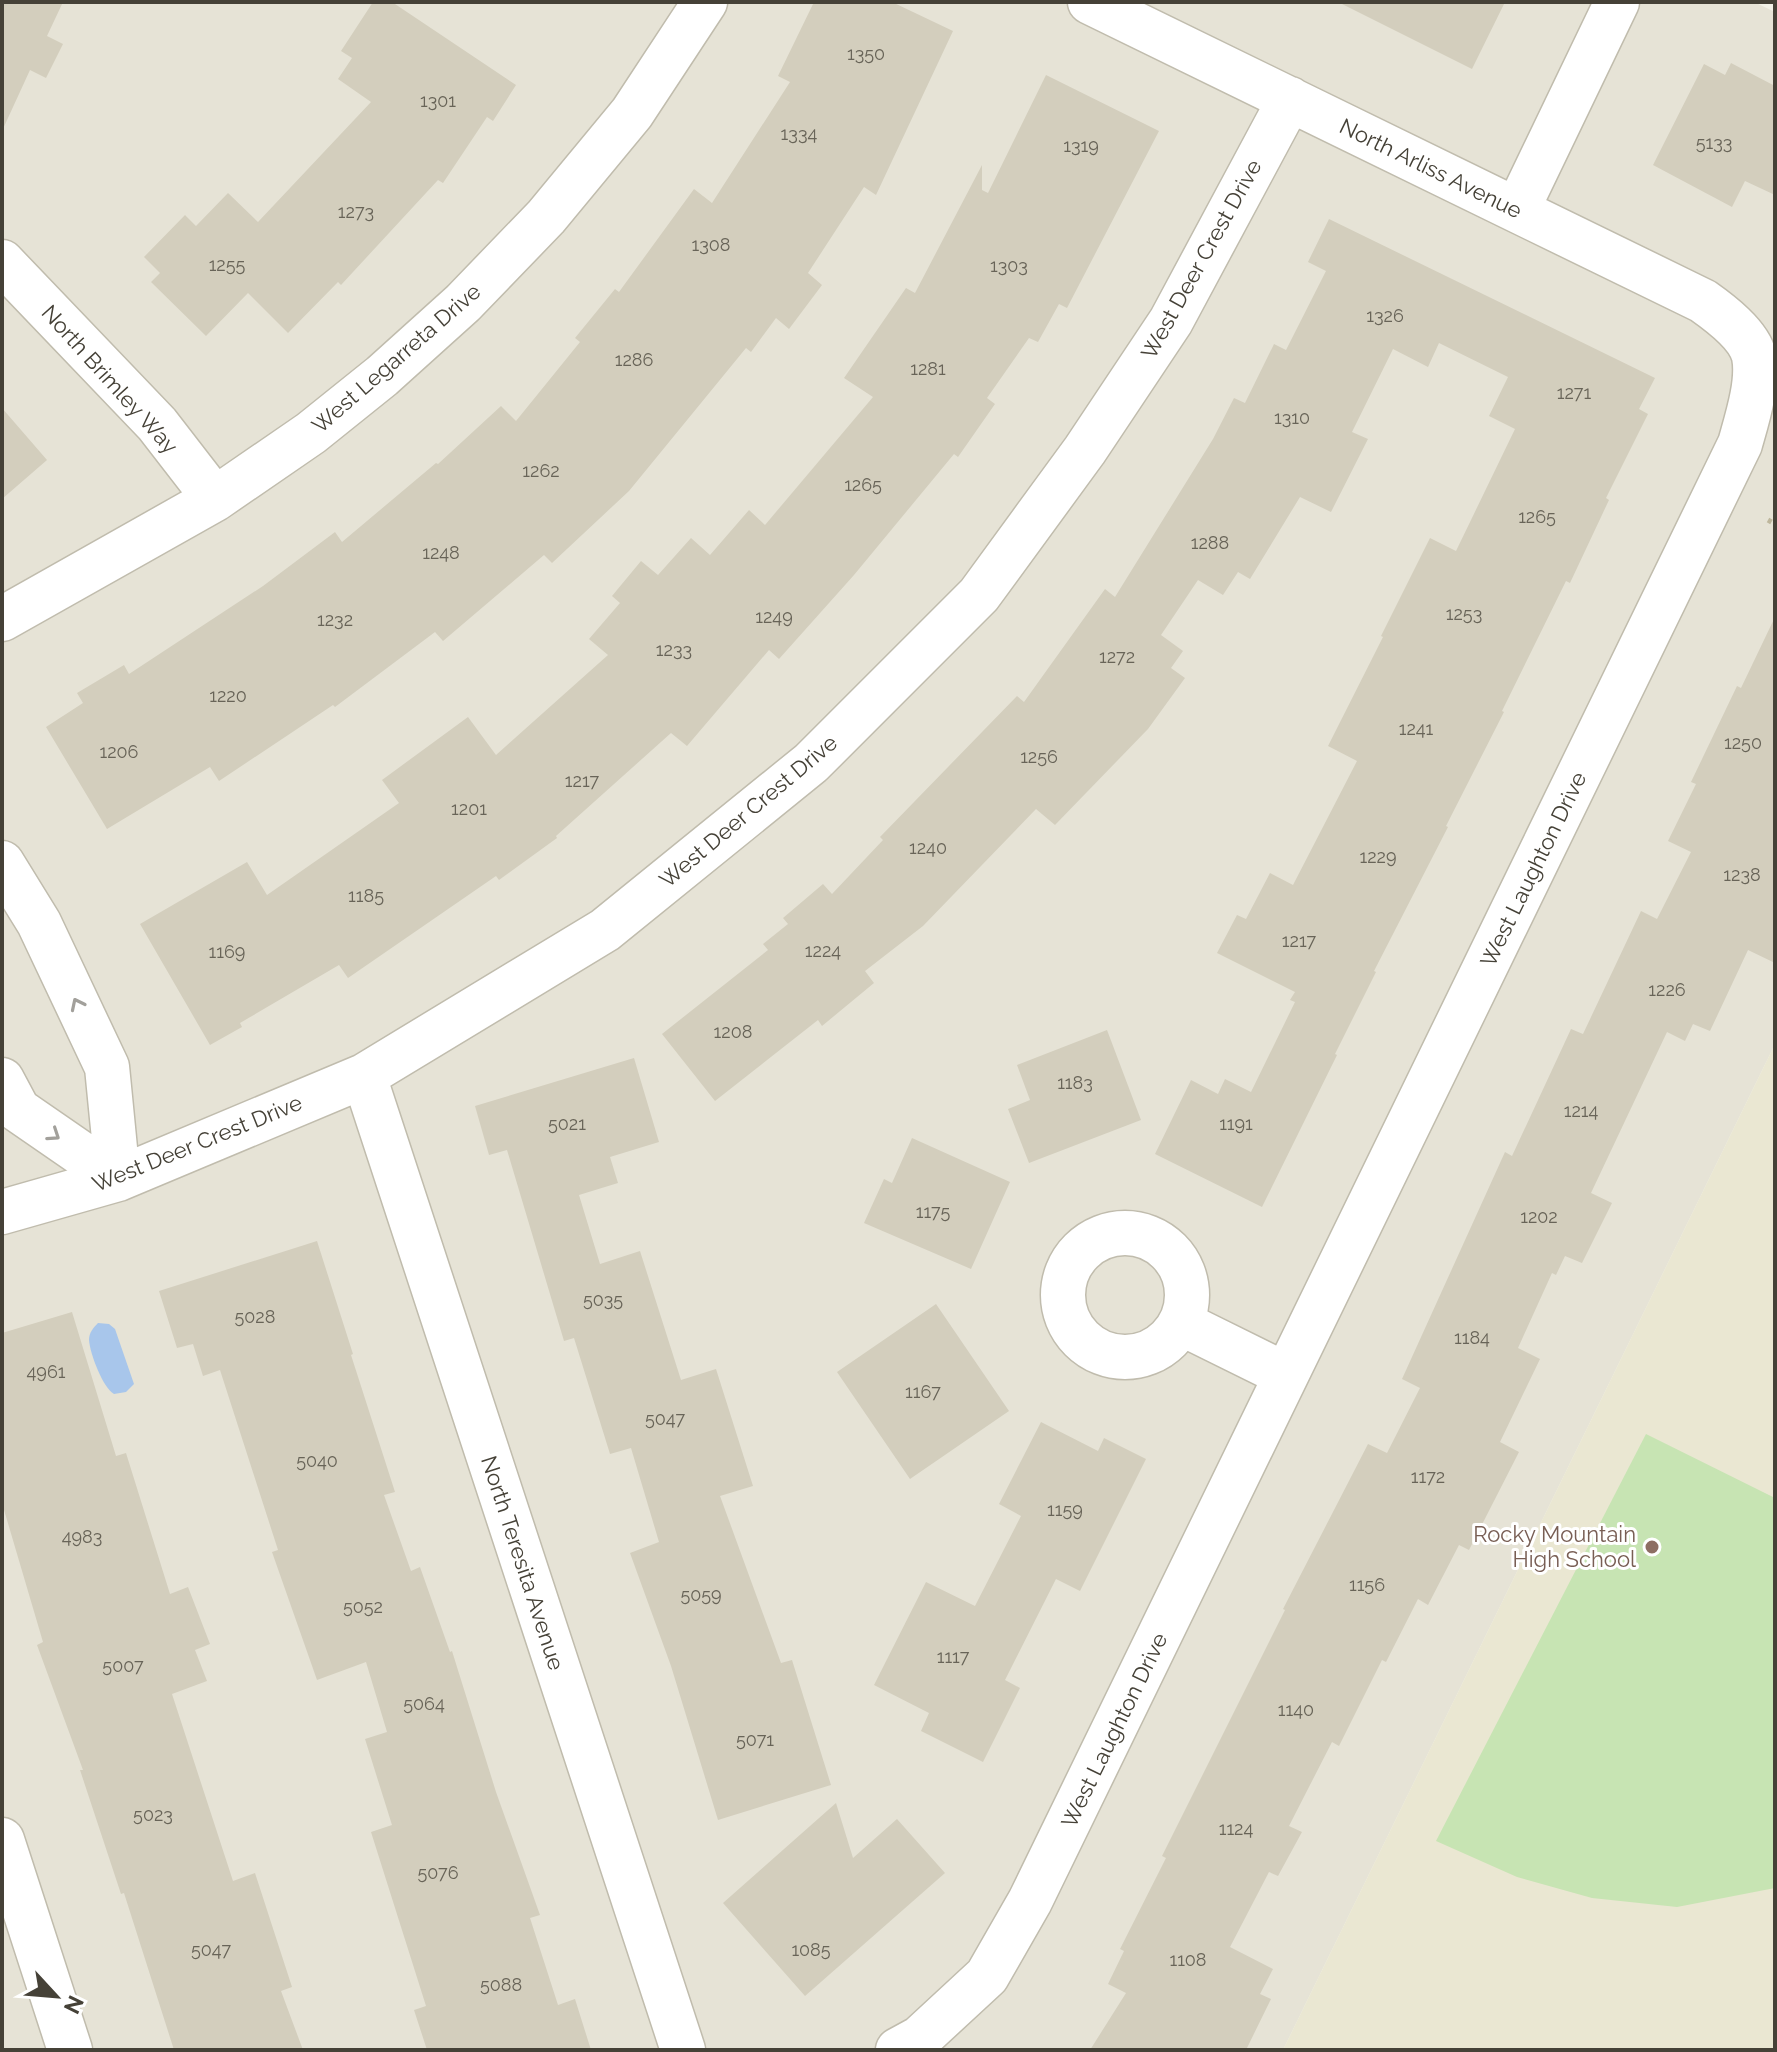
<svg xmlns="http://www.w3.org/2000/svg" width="1777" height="2052" font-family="Raleway,sans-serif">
<rect width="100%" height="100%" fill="#f2f1e7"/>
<path fill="#e6e3d6" d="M2 2H1754L1775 12V1044L1283 2050H2Z"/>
<path fill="#eae7d2" d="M1775 1044V2050H1283Z"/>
<path fill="#c7e4b3" d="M1646 1434 1775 1498V1888L1677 1907 1592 1898 1517 1877 1436 1841Z"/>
<path fill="#a8c6eb" d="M98 1323 109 1324 115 1329 134 1384 126 1392 114 1394C103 1388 90 1354 89 1340 89 1333 93 1328 98 1323Z"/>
<path fill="#d3cebd" d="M2 2H63L47 36 63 44 46 78 30 70 2 131Z
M373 2H392L516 85 493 121 487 117 443 183 438 180 341 285 338 282 288 333 248 293 206 336 151 282 160 273 144 257 185 215 196 226 228 193 258 222 371 102 338 79 352 58 341 51Z
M814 2H892L953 31 876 195 864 187 808 273 822 285 789 329 776 318 751 352 746 348 629 491 552 563 544 555 443 641 435 632 335 707 333 705 219 781 210 767 107 829 46 727 83 703 77 693 124 665 129 674 263 586 335 532 342 542 436 463 438 464 501 406 516 421 580 342 575 338 615 289 619 292 694 189 712 203 790 82 778 76Z
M1338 2H1505L1472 69Z
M1731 63 1775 86V195L1745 181 1732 207 1653 165 1704 64 1725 75Z
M1046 75 1159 131 1067 308 1059 304 1038 342 1029 338 987 398 995 404 958 457 954 454 854 575 779 659 769 650 687 746 671 733 556 836 557 838 499 880 496 876 348 978 339 965 240 1023 242 1027 210 1045 140 924 247 862 267 895 399 803 382 780 468 717 496 755 608 655 589 639 620 603 612 596 641 561 658 575 691 538 710 555 749 510 765 525 873 397 844 378 906 288 915 293 982 165V190L988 193Z
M1329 219 1655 378 1639 409 1648 414 1606 498 1609 500 1570 583 1566 581 1502 711 1504 712 1446 826 1448 827 1374 971 1376 972 1335 1054 1337 1055 1262 1207 1155 1154 1191 1080 1218 1094 1225 1079 1251 1092 1295 1002 1290 1000 1295 992 1217 953 1237 915 1246 919 1270 873 1293 885 1357 761 1328 746 1383 637 1381 636 1430 538 1456 551 1515 429 1489 416 1508 377 1439 343 1428 367 1393 349 1352 432 1368 439 1331 512 1300 497 1250 579 1238 572 1223 595 1198 580 1161 635 1183 651 1171 668 1185 678 1148 729 1055 825 1036 809 923 926 865 971 874 983 822 1026 818 1020 715 1101 662 1034 768 950 763 944 788 924 783 918 823 884 832 894 883 840 880 837 1017 696 1024 702 1105 589 1115 597 1213 439 1234 398 1245 403 1274 344 1286 350 1326 271 1308 262Z
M2 408 47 460 2 499Z
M1775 617V963L1748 950 1710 1031 1693 1024 1685 1041 1667 1032 1591 1193 1612 1203 1582 1263 1565 1256 1556 1275 1552 1273 1518 1348 1540 1359 1500 1442 1519 1452 1469 1550 1459 1545 1428 1605 1418 1599 1386 1662 1382 1660 1339 1746 1332 1742 1289 1826 1302 1832 1278 1876 1269 1872 1230 1947 1273 1969 1260 1994 1271 1999 1246 2050H1090L1126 1993 1108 1984 1124 1951 1120 1949 1166 1858 1162 1856 1285 1610 1283 1609 1368 1444 1387 1453 1420 1388 1402 1379 1505 1152 1512 1156 1571 1029 1583 1034 1641 911 1657 919 1691 852 1668 841 1696 784 1691 782 1737 686 1741 688Z
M1107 1030 1141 1120 1029 1163 1008 1109 1030 1100 1017 1065Z
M634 1058 659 1142 610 1157 618 1183 579 1195 600 1264 640 1251 681 1380 716 1369 753 1486 720 1496 781 1663 792 1660 831 1785 718 1820 671 1666 630 1553 659 1542 631 1448 610 1454 574 1338 564 1341 507 1150 489 1155 475 1106Z
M912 1138 1010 1182 971 1269 864 1223 884 1179 892 1183Z
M317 1241 353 1354 351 1355 395 1492 384 1495 411 1571 420 1567 450 1652 452 1651 496 1792 540 1915 530 1918 558 2005 575 1999 591 2050H427L414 2010 426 2006 371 1832 392 1825 365 1739 387 1732 366 1662 317 1680 272 1552 278 1550 220 1370 203 1376 193 1344 177 1348 159 1291Z
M936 1304 1009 1411 910 1479 837 1372Z
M72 1312 116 1456 126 1453 170 1594 188 1587 210 1644 195 1650 207 1681 172 1694 233 1881 255 1873 292 1987 281 1991 303 2050H174L124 1893 121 1894 80 1770H83L37 1645 43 1642 2 1503V1333Z
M1041 1422 1098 1451 1104 1438 1146 1459 1080 1591 1056 1579 1005 1680 1020 1688 983 1762 921 1731 929 1713 874 1685 926 1582 975 1606 1021 1516 999 1504Z
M836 1803 853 1858 897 1819 945 1873 805 1996 723 1903Z"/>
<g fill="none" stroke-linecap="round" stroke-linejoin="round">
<g stroke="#c0bcad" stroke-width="47">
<path id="minor" d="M1517 210 1617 2
M2 262 157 424 215 499
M2 619 215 499 311 433 382 376 463 303 546 217 632 113 705 2
M2 863 39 923 107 1067 118 1179 18 1110 2 1080
M364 1076 683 2050
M2 1212 118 1179 364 1076 605 930 811 763 979 595 1085 450 1171 321 1290 99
M1063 1295a62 62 0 1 1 124 0a62 62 0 1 1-124 0Z
M1181 1323 1286 1375
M2 1840 70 2050
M898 2050 920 2038 987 1976 1030 1901 1740 444C1747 419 1759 382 1754 356 1749 335 1720 313 1703 301L1090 2"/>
</g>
<path stroke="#beb79d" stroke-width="5" stroke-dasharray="4 4" stroke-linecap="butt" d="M1768 520 1775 524"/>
<use href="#minor" stroke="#fff" stroke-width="44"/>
</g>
<defs><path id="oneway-chevron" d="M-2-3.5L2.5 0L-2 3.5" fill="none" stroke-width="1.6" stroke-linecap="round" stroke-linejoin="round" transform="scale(2)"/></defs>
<g stroke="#a2a09b">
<use href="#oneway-chevron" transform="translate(77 1004) rotate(-116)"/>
<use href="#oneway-chevron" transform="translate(54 1135) rotate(34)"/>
</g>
<circle fill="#8d6e63" stroke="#fff" stroke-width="3" cx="1652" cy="1547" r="8"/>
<g text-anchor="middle" stroke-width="6" stroke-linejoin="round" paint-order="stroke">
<g font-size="18" fill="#686458">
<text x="866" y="60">1350</text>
<text x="438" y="107">1301</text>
<text x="799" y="140">1334</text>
<text x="1714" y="149">5133</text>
<text x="1081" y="152">1319</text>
<text x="356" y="218">1273</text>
<text x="711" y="251">1308</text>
<text x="227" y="271">1255</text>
<text x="1009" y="272">1303</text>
<text x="1385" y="322">1326</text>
<text x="634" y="366">1286</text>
<text x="928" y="375">1281</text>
<text x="1574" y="399">1271</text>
<text x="1292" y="424">1310</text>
<text x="541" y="477">1262</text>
<text x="863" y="491">1265</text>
<text x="1537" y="523">1265</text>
<text x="1210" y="549">1288</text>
<text x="441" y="559">1248</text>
<text x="1464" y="620">1253</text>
<text x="774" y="623">1249</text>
<text x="335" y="626">1232</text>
<text x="674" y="656">1233</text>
<text x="1117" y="663">1272</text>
<text x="228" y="702">1220</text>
<text x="1416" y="735">1241</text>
<text x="1743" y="749">1250</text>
<text x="119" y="758">1206</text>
<text x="1039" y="763">1256</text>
<text x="582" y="787">1217</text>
<text x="469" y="815">1201</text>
<text x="928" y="854">1240</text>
<text x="1378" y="863">1229</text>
<text x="1742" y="881">1238</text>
<text x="366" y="902">1185</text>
<text x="1299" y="947">1217</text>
<text x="823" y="957">1224</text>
<text x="227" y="958">1169</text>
<text x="1667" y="996">1226</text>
<text x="733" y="1038">1208</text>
<text x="1075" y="1089">1183</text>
<text x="1581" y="1117">1214</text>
<text x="567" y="1130">5021</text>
<text x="1236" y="1130">1191</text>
<text x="933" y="1218">1175</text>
<text x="1539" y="1223">1202</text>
<text x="603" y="1306">5035</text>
<text x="255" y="1323">5028</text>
<text x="1472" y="1344">1184</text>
<text x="46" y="1378">4961</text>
<text x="923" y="1398">1167</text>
<text x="665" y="1425">5047</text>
<text x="317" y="1467">5040</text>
<text x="1428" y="1483">1172</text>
<text x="1065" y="1516">1159</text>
<text x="82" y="1543">4983</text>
<text x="1367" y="1591">1156</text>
<text x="701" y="1601">5059</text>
<text x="363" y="1613">5052</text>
<text x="953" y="1663">1117</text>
<text x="123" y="1672">5007</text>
<text x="424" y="1710">5064</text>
<text x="1296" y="1716">1140</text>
<text x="755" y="1746">5071</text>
<text x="153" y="1821">5023</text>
<text x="1236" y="1835">1124</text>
<text x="438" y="1879">5076</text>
<text x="211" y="1956">5047</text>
<text x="811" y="1956">1085</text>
<text x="1188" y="1966">1108</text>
<text x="501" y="1991">5088</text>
</g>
<g font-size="22" fill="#454137" stroke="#fff">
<text transform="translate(1431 168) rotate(26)" y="8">North Arliss Avenue</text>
<text transform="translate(1201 259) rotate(-61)" y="8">West Deer Crest Drive</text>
<text transform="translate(396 358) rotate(-41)" y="8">West Legarreta Drive</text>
<text transform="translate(110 379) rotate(48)" y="8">North Brimley Way</text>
<text transform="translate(748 811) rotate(-40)" y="8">West Deer Crest Drive</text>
<text transform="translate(1533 869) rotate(-64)" y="8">West Laughton Drive</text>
<text transform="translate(197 1143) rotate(-22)" y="8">West Deer Crest Drive</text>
<text transform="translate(523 1563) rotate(72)" y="8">North Teresita Avenue</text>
<text transform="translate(1114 1730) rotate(-64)" y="8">West Laughton Drive</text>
</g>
<g font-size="22" fill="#785e54" stroke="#fff" text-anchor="end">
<text x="1636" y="1542">Rocky Mountain<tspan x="1636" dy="25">High School</tspan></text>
</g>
</g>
<rect width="1777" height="2052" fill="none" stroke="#454137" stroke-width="8"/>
<g transform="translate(56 1996) rotate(116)" stroke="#ffffff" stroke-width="6" paint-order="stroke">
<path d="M0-6L14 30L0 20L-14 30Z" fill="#454137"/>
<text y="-12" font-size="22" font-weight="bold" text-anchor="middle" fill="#454137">N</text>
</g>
</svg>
